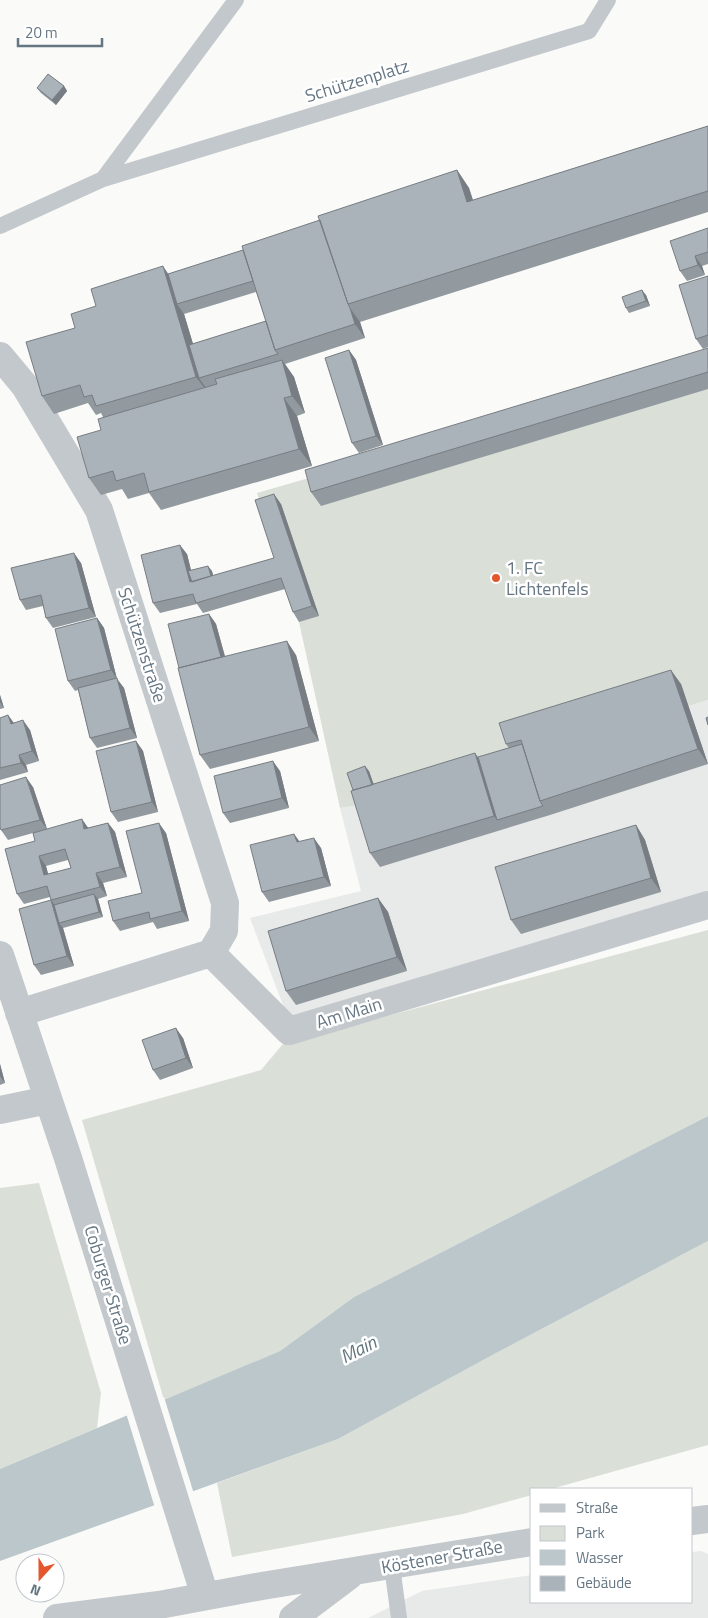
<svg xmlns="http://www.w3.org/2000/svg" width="708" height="1618" font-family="'Titillium Web',sans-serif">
<rect width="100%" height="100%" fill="#fafaf8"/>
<path fill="#e8e9e9" d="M708 700V894L289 1021 250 918 361 891 340 808 360 805Z
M701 1551 708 1554V1618H368L422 1591 532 1575V1602H692V1552Z"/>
<path fill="#dadfd7" d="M708 363V700L360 805 340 808 299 622 257 493Z
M708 930V1116L354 1297 280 1351 164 1400 82 1120 261 1070 283 1044Z
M39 1183 101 1393 97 1428 0 1469V1188Z
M708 1241V1445L551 1489H532V1495L463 1514 232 1557 217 1483 338 1439 498 1352Z"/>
<path fill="#bbc7cb" d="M708 1116V1241L498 1352 338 1439 0 1561V1469L280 1351 354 1297Z"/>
<path fill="#fafaf8" d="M164 1397 194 1494 155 1508 126 1413Z"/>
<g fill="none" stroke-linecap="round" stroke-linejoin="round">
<path stroke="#c3c8cc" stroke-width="16" d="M103 179 236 0
M0 226 103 179 589 31 608 0
M392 1566 399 1618"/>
<path stroke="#c3c8cc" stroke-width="28" d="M0 356 25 386 99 510 225 903 224 931 211 953
M0 955 68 1158 205 1596
M19 1013 211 953 289 1031 708 905
M0 1110 48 1100"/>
<path stroke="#c3c8cc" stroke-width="28" d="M692 1521 708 1519
M57 1618 159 1605 262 1586 532 1542
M293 1618 350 1575"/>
</g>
<path fill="#929a9f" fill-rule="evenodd" d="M64 86 67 91 56 105 41 93 37 88Z
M708 126V212L360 322 365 338 285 364 294 377 305 413 297 416 312 466 161 510 149 493 128 499 122 489 101 495 89 478 101 430 103 417 101 413 96 415 88 403 54 414 42 396 75 328 96 306 168 274 243 250 320 220 457 170 469 188 473 200ZM256 292 266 321 193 344 184 314Z
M708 228V264L702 266 705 275 687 281 680 271Z
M708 276V347L703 349 696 339Z
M646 295 650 306 629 313 626 308Z
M708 348V389L321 506 311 492Z
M349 350 356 360 383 445 359 453 352 443Z
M281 504 319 616 299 622 293 612 285 589 203 613 197 604 160 613 153 603 187 554 191 570 212 571 213 576 274 558Z
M81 563 96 617 53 628 46 618 43 606 26 610 20 600Z
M209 614 216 624 225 656 296 655 319 741 210 769 200 755 179 668Z
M97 618 104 628 117 679 124 688 137 738 97 748 90 738 78 690 75 691 68 681Z
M681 684 708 764 550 815 380 867 370 853 353 790 369 771 373 784 478 757 509 748 506 744Z
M0 695 4 708 0 709Z
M8 715 14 723 30 730 39 761 26 765 28 772 0 780V718Z
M136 741 143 751 158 812 118 822 111 812Z
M280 771 289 808 230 823 223 813Z
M33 787 47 829 88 828 108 823 115 832 127 877 103 883 107 896 98 899 103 917 63 928 74 966 41 975 34 965 51 900 50 897 24 904 17 894 35 841 33 833 8 840 1 830ZM68 860 71 868 48 874 46 866Z
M636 825 645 840 661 892 521 934 511 920Z
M166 833 189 921 157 929 153 922 120 931 113 921 142 893Z
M294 834 300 842 321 848 331 886 269 902 262 892Z
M378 898 388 912 407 971 296 1005 286 991Z
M183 1038 193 1068 160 1080 153 1070Z
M0 1064 5 1083 0 1085Z"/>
<path fill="#777d82" d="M64 86 67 91 56 105 52 100Z
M457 170 469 188 479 220 467 202Z
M695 256 702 266 705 275 698 265Z
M163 266 175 284 177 304 184 314 203 377 199 378 206 388 209 394 196 377Z
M642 290 646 295 650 306 646 301Z
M350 308 360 322 365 338 355 324Z
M349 350 356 360 383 445 376 436Z
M282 360 294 377 305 413 292 396Z
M284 398 297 416 312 466 299 449Z
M274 494 281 504 319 616 312 606Z
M180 545 187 554 195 587 190 582Z
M74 553 81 563 96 617 89 608Z
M208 566 212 571 216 587 212 581Z
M209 614 216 624 229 672 222 662Z
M97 618 104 628 117 679 124 688 137 738 130 728 117 679 111 670Z
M287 641 296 655 319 741 309 727Z
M671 670 681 684 708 764 698 749Z
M0 695 4 708 0 702Z
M8 715 15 725 11 724Z
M23 720 30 730 39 761 32 751Z
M136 741 143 751 158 812 152 802Z
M475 753 485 767 497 820 494 816Z
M19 755 26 765 28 772 21 763Z
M273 761 280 771 289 808 282 798Z
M365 766 369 771 379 799 375 794Z
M26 777 33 787 47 829 40 820Z
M82 819 89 829H84Z
M108 823 115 832 127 877 120 867Z
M159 823 166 833 189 921 182 911Z
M636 825 645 840 661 892 651 878Z
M294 834 301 844 297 842Z
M314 838 321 848 331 886 324 877Z
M39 856 46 866 51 885 44 875Z
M96 873 103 883 107 896 100 887Z
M94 894 98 899 103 917 99 912Z
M378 898 388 912 407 971 397 957Z
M51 900 58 910 59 923 63 928 74 966 67 956Z
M176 1028 183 1038 193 1068 186 1058Z
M0 1064 5 1083 0 1076Z"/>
<path fill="#aab3b9" stroke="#777d82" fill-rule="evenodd" d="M48 74 64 86 52 100 37 88Z
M708 126V191L348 304 318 216 457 170 467 202Z
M320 220 348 304 350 308 355 324 275 350 242 246Z
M708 228V252L695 256 698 265 680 271 670 241Z
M243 250 253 281 177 304 168 274Z
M163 266 196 377 96 406 92 395 84 397 80 385 42 396 26 342 75 328 71 314 96 306 91 289Z
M708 276V335L696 339 679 285Z
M642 290 646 301 626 308 622 297Z
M266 321 275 350 278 354 199 378 189 345Z
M708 348V372L311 492 305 470Z
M349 350 376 436 352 443 325 358Z
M282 360 292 396 284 398 299 449 149 492 144 473 116 481 113 471 89 478 77 437 101 430 98 419 217 384 215 379Z
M274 494 312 606 293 612 281 578 196 603 193 594 153 603 141 555 180 545 190 582 274 558 255 500Z
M74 553 89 608 46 618 41 595 20 600 11 568Z
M208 566 211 576 192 582 188 571Z
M209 614 221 657 179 668 168 624Z
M97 618 111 670 68 681 55 629Z
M287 641 309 727 200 755 178 668Z
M671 670 698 749 540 801 521 740 506 744 499 723Z
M117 678 130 728 90 738 78 688Z
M8 715 11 724 23 720 32 751 19 755 21 763 0 768V718Z
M708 717V725L706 718Z
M136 741 152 802 111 812 96 751Z
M522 744 540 801 543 806 497 820 478 757Z
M475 753 494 816 370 853 351 791Z
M273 761 282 798 223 813 214 776Z
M365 766 372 785 353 790 347 773Z
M26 777 40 820 1 830 0 827V785Z
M82 819 84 829 108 823 120 867 96 873 100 887 51 900 47 886 17 894 5 849 35 841 33 833ZM65 849 71 868 44 875 39 856Z
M159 823 182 911 150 919 149 912 113 921 108 901 142 893 126 831Z
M636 825 651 878 511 920 495 867Z
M294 834 297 842 314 838 324 877 262 892 250 845Z
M94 894 99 912 59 923 54 905Z
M378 898 397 957 286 991 268 931Z
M51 900 67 956 34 965 19 909Z
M176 1028 186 1058 153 1070 142 1040Z"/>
<circle fill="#e4572e" stroke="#fff" stroke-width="2" cx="496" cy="578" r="5"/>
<g text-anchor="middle" stroke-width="5" stroke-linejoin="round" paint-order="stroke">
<g font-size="18" fill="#657683" stroke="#fff">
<text transform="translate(357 81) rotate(-17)" y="6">Schützenplatz</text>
<text transform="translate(142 645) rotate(72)" y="6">Schützenstraße</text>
<text transform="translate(349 1013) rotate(-17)" y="6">Am Main</text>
<text transform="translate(108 1285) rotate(73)" y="6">Coburger Straße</text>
<text transform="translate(442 1557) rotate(-10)" y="6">Köstener Straße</text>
</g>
<g font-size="18" fill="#657683" stroke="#fff" text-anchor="start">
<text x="506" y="574">1. FC<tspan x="506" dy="21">Lichtenfels</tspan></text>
</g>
<g font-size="19" font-style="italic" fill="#60757c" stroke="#fff">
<text transform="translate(358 1349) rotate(-27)" y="7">Main</text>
</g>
</g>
<rect x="530" y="1488" width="162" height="115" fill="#ffffff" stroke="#c1c8cd"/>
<rect x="540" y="1504" width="25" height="8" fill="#c3c8cc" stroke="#c1c8cd"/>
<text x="576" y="1513" font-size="15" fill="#657683">Straße</text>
<rect x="540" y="1526" width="25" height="15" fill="#dadfd7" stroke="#c1c8cd"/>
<text x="576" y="1538" font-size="15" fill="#657683">Park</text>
<rect x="540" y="1550" width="25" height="15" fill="#bbc7cb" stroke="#c1c8cd"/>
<text x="576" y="1563" font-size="15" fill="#657683">Wasser</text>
<rect x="540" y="1576" width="25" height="15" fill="#aab3b9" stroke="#c1c8cd"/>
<text x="576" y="1588" font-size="15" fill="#657683">Gebäude</text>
<g transform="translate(40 1578) rotate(201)"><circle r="24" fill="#ffffff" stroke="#c1c8cd"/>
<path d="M0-4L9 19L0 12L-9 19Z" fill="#e4572e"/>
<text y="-8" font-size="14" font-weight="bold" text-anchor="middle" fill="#657683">N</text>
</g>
<path d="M18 38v8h84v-8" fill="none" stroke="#657683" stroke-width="2.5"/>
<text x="25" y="38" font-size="15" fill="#657683" stroke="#ffffff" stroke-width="4" paint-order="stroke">20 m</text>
</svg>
